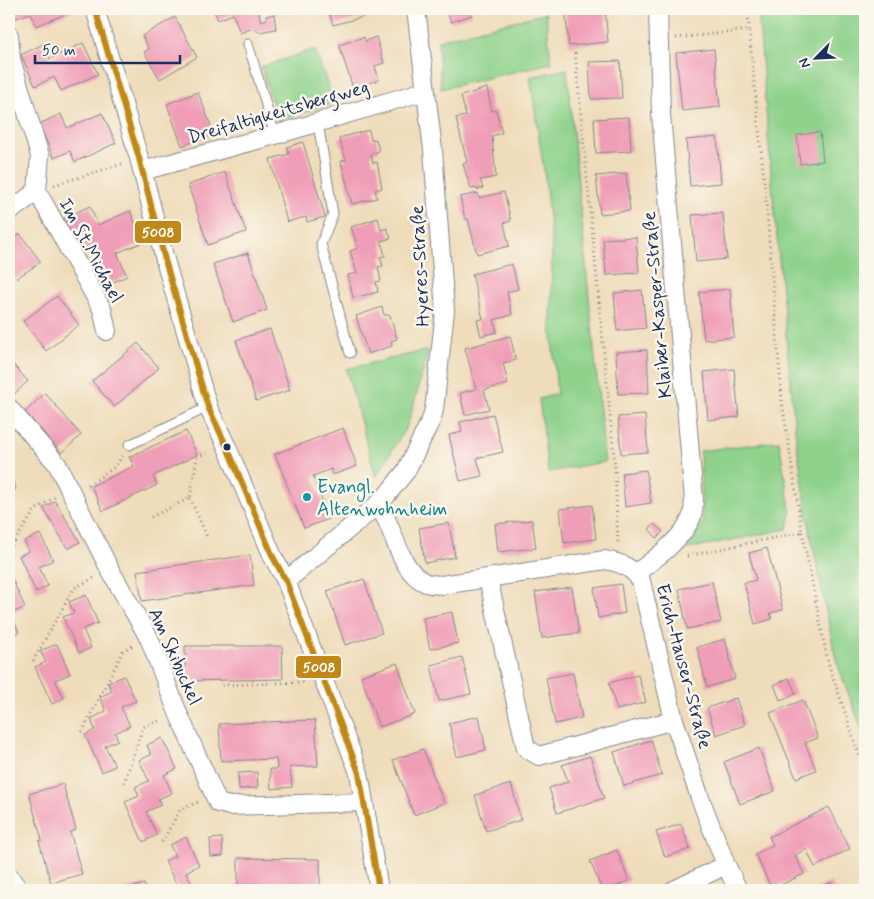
<svg xmlns="http://www.w3.org/2000/svg" width="874" height="899" font-family="Mynerve,sans-serif">
<rect width="100%" height="100%" fill="#fbf7ec"/>
<filter id="ink" filterUnits="userSpaceOnUse"><feTurbulence type="fractalNoise" baseFrequency=".02" numOctaves="2"/><feDisplacementMap in="SourceGraphic" scale="10" xChannelSelector="R" yChannelSelector="G"/><feConvolveMatrix kernelMatrix="1 2 1 2 8 2 1 2 1" color-interpolation-filters="sRGB"/></filter>
<filter id="wash" filterUnits="userSpaceOnUse"><feTurbulence type="fractalNoise" baseFrequency=".0096" numOctaves="4" result="noise"/><feDisplacementMap in="SourceGraphic" scale="20" xChannelSelector="R" yChannelSelector="G"/><feGaussianBlur stdDeviation="1.12" result="paint"/><feColorMatrix in="noise" values="0 0 0 0 0 0 0 0 0 0 0 0 0 0 0 0 0 1.4 0 .05"/><feComposite in="paint" operator="in"/></filter>
<g filter="url(#wash)">
<rect width="100%" height="100%" fill="#efdcba"/>
<path fill="#8ed28b" stroke="#548074" d="M758 9H865V738L836 660 810 532 796 439 771 174Z
M546 13 551 63 441 89 438 40Z
M315 49 334 103 278 121 261 67Z
M567 69 605 462 548 472 539 399 557 394 551 326 552 247 545 178 530 77Z
M428 350 417 393 407 426 376 477 346 369Z
M779 441 791 515 787 529 682 550 703 522 700 451Z"/>
<g id="blocks">
<path fill="#f09eb7" d="M9 9H78L36 26 31 13 14 19Z
M213 9H266L259 13 261 21 267 19 266 16 274 14 276 29 259 32 253 28 240 33 233 14 218 20Z
M328 9H361L363 17 333 25Z
M446 9H470L472 15 451 22Z
M565 9H605L608 42 569 46Z
M175 17 197 57 160 79 144 52 149 49 142 36Z
M364 37 365 41 376 37 384 63 375 66 379 80 353 88 339 45Z
M83 43 98 74 61 91 54 77 35 86 21 55 43 44 50 59Z
M714 49 720 107 682 111 676 53Z
M620 61 622 98 591 99 589 62Z
M487 88 492 111 496 110 502 133 492 136 496 177 480 180 483 188 477 190 476 188 471 189 463 164 467 162 456 118 466 116 461 96Z
M198 92 214 134 182 146 167 104Z
M102 113 116 143 75 162 70 151 54 158 39 124 61 114 67 128Z
M629 117 631 151 596 153 594 119Z
M369 130 371 140 376 139 379 151 371 154 373 163 377 162 382 188 375 190 377 198 352 204 341 161 346 160 339 138Z
M820 132 823 161 800 164 797 135Z
M717 137 721 183 690 186 686 140Z
M303 142 325 217 307 222 306 217 287 222 270 159 289 154 287 147Z
M225 172 246 232 208 245 188 185Z
M626 173 630 211 600 214 596 176Z
M504 192 511 221 504 223 509 246 477 254 468 219H465L460 197 478 193 479 198Z
M90 206 98 225 130 211 143 242 117 253 127 276 105 286 88 246 78 250 64 218Z
M723 213 727 259 696 262 692 215Z
M378 218 381 230 387 228 391 238 381 241 385 256 380 257 383 266 378 267 381 281 376 282 378 292 353 298 348 275 357 273 350 251 358 248 351 227Z
M20 234 41 262 9 283V242Z
M636 237 639 273 606 275 603 239Z
M248 253 267 310 233 322 213 264Z
M512 264 518 289 507 292 512 315 494 320 497 332 481 336 477 320 483 319 472 274Z
M730 289 734 337 704 340 699 292Z
M642 290 646 328 617 331 614 293Z
M57 296 79 325 46 351 23 321Z
M382 307 384 315H390L397 339 391 341 392 346 368 354 356 316Z
M270 329 290 390 256 401 236 340Z
M510 336 516 360 503 363 508 384 484 390 489 409 465 415 460 393 476 389 465 348Z
M138 343 159 368 114 407 92 381Z
M647 350 649 393 618 394 616 352Z
M9 360 28 381 9 399Z
M734 369 739 417 708 420 704 372Z
M45 393 81 435 62 453 25 412Z
M493 414 503 452 477 458 482 476 460 481 449 435 462 432 460 422Z
M645 415 648 452 621 454 618 417Z
M343 428 357 466 333 475 331 469 313 476 329 519 304 528 275 454Z
M186 431 197 455 153 476 157 485 103 511 91 486 134 466 129 457Z
M646 470 651 503 625 507 622 473Z
M9 473 16 489 9 493Z
M55 501 80 542 68 549 43 508Z
M592 505 596 539 564 543 560 509Z
M532 520 536 548 498 552 495 524Z
M449 523 455 557 425 563 419 528Z
M654 524 663 532 657 538 649 529Z
M40 534 53 560 39 567 48 586 36 592 19 556 29 551 24 541Z
M767 548 783 610 770 613 772 619 755 624 744 583 756 580 749 553Z
M250 555 254 585 142 601 137 571Z
M12 579 25 607 11 614 19 632 9 637V580Z
M364 579 382 633 345 645 327 591Z
M712 582 721 622 687 629 679 589Z
M621 584 625 613 598 618 594 588Z
M572 587 579 633 542 638 535 592Z
M86 595 98 623 83 629 91 648 79 653 63 617 74 613 69 602Z
M452 612 458 643 430 649 423 618Z
M725 639 735 679 707 687 697 647Z
M57 644 70 674 55 680 64 698 52 704 35 667 46 662 40 651Z
M185 646H282L283 679 185 681Z
M462 657 471 694 439 701 431 665Z
M397 663 415 714 379 727 361 676Z
M573 673 582 718 555 724 546 678Z
M638 675 646 702 617 710 609 683Z
M124 676 136 701 121 707 130 726 115 733 118 740 105 746 115 766 102 772 85 735 95 730 91 719 106 711 100 697 112 691 108 683Z
M789 678 796 694 780 700 774 685Z
M736 698 745 725 716 735 707 708Z
M803 700 818 738 805 743 816 770 796 778 770 713Z
M479 716 486 750 457 757 449 723Z
M315 720 318 766 290 767 292 787 271 789 270 769H277L276 759 221 761 219 724Z
M162 738 177 769 164 775 172 793 158 799 161 805 146 812 157 835 143 842 125 802 139 796 135 787 149 781 139 760 151 755 147 745Z
M651 740 662 775 624 786 614 752Z
M759 748 775 791 740 804 724 762Z
M423 749 444 803 414 815 393 760Z
M590 756 604 798 557 813 549 788 568 782 562 765Z
M257 772 258 788 239 789 238 773Z
M63 784 76 830 70 832 82 874 51 883 39 841 42 840 29 794Z
M511 784 521 820 486 831 475 795Z
M829 807 850 849 815 867 806 849 795 855 804 874 772 889 755 854 773 845 769 837Z
M681 824 690 849 665 857 656 832Z
M186 837 199 865 186 872 195 890H179L165 861 175 856 170 845Z
M222 838 223 856 211 857 210 839Z
M617 850 629 881 606 890H602L590 861Z
M238 858 320 859V890L238 888Z
M831 882 835 890H815Z
M144 884 146 890H123Z"/>
</g>
</g>
<g filter="url(#ink)">
<use href="#blocks" fill-opacity="0" stroke="#85868c" stroke-width="1"/>
<g fill="none" stroke-linecap="round" stroke-linejoin="round">
<g stroke="#85868c" stroke-width="11">
<path id="lane" d="M248 44 275 135
M318 123 333 214 321 244 350 353
M129 445 208 407"/>
</g>
<g stroke="#85868c" stroke-width="20">
<path id="street" d="M95 9 139 158 165 260 208 407 227 447 273 557 286 581 359 773 379 890
M9 35 11 59 40 156 37 191
M142 171 275 135 425 91
M9 212 37 191 102 309 107 331
M9 408 57 464 110 570 149 638 178 713 218 803 230 806 364 802
M378 505C395 527 398 571 426 583 431 585 437 584 442 585L605 560C621 563 632 567 641 581L674 720 700 798 726 865 738 890
M636 573C654 560 684 538 692 516 694 512 693 505 694 500L661 114 658 9
M488 578 526 748 539 756 674 720
M286 581 382 501 406 471 431 420 434 410 445 311 433 150 416 9
M9 876 19 890
M674 890 726 865"/>
</g>
<path stroke="#85868c" stroke-width="3" stroke-dasharray="1 4" stroke-linecap="butt" d="M748 9 749 30
M676 38 749 30 766 200 782 401 802 532 687 556
M575 53 615 467 618 545
M54 185 122 164
M88 485 115 467 122 456
M190 498 208 539
M151 517 190 498 197 457 209 452
M802 532 828 662 865 772
M9 550 35 510 55 497
M33 661 74 588 94 578
M222 685 305 682
M82 732 123 651 132 646
M124 783 143 727 162 720
M162 842 180 810 198 802"/>
<use href="#lane" stroke="#fff" stroke-width="9"/>
<use href="#street" stroke="#fff" stroke-width="18"/>
<g stroke="#fbf7ec" stroke-width="10">
<path id="bus-1" d="M95 9 139 158 165 260 208 407 227 447 273 557 286 581 359 773 379 890"/>
</g>
<use href="#bus-1" stroke="#c08818" stroke-width="6"/>
</g>
</g>
<circle fill="#1b2f5e" stroke="#fbf7ec" stroke-width="2" cx="227" cy="447" r="4.5"/>
<circle fill="#0f9aa8" stroke="#fbf7ec" stroke-width="2" cx="307" cy="497" r="5"/>
<g text-anchor="middle" stroke-width="5" stroke-linejoin="round" paint-order="stroke">
<g font-size="19" fill="#1b2f5e" stroke="#fbf7ec">
<text transform="translate(278 111) rotate(-16)" y="7">Dreifaltigkeitsbergweg</text>
<text transform="translate(92 250) rotate(62)" y="7">Im St.Michael</text>
<text transform="translate(419 266) rotate(-93)" y="7">Hyeres-Straße</text>
<text transform="translate(656 305) rotate(-95)" y="7">Klaiber-Kasper-Straße</text>
<text transform="translate(176 656) rotate(66)" y="7">Am Skibuckel</text>
<text transform="translate(685 666) rotate(75)" y="7">Erich-Hauser-Straße</text>
</g>
<g font-size="19" fill="#0d838f" stroke="#fbf7ec" text-anchor="start">
<text x="317" y="493">Evangl.<tspan x="317" dy="22">Altenwohnheim</tspan></text>
</g>
</g>
<g stroke="#fbf7ec" stroke-width="2">
<rect x="134" y="220" width="48" height="24" rx="5" fill="#c08818"/>
<rect x="295" y="655" width="47" height="24" rx="5" fill="#c08818"/>
</g>
<g font-size="14" text-anchor="middle" font-weight="bold" fill="#fff">
<text x="158" y="237">5008</text>
<text x="319" y="672">5008</text>
</g>
<rect width="874" height="899" fill="none" stroke="#fbf7ec" stroke-width="30"/>
<g transform="translate(816 58) rotate(246)" stroke="#fbf7ec" stroke-width="4" paint-order="stroke">
<path d="M0-4L9 19L0 12L-9 19Z" fill="#1b2f5e"/>
<text y="-8" font-size="14" font-weight="bold" text-anchor="middle" fill="#1b2f5e">N</text>
</g>
<path d="M35 55v8h145v-8" fill="none" stroke="#1b2f5e" stroke-width="2.5"/>
<text x="42" y="55" font-size="15" fill="#1b2f5e" stroke="#fbf7ec" stroke-width="4" paint-order="stroke">50 m</text>
</svg>
